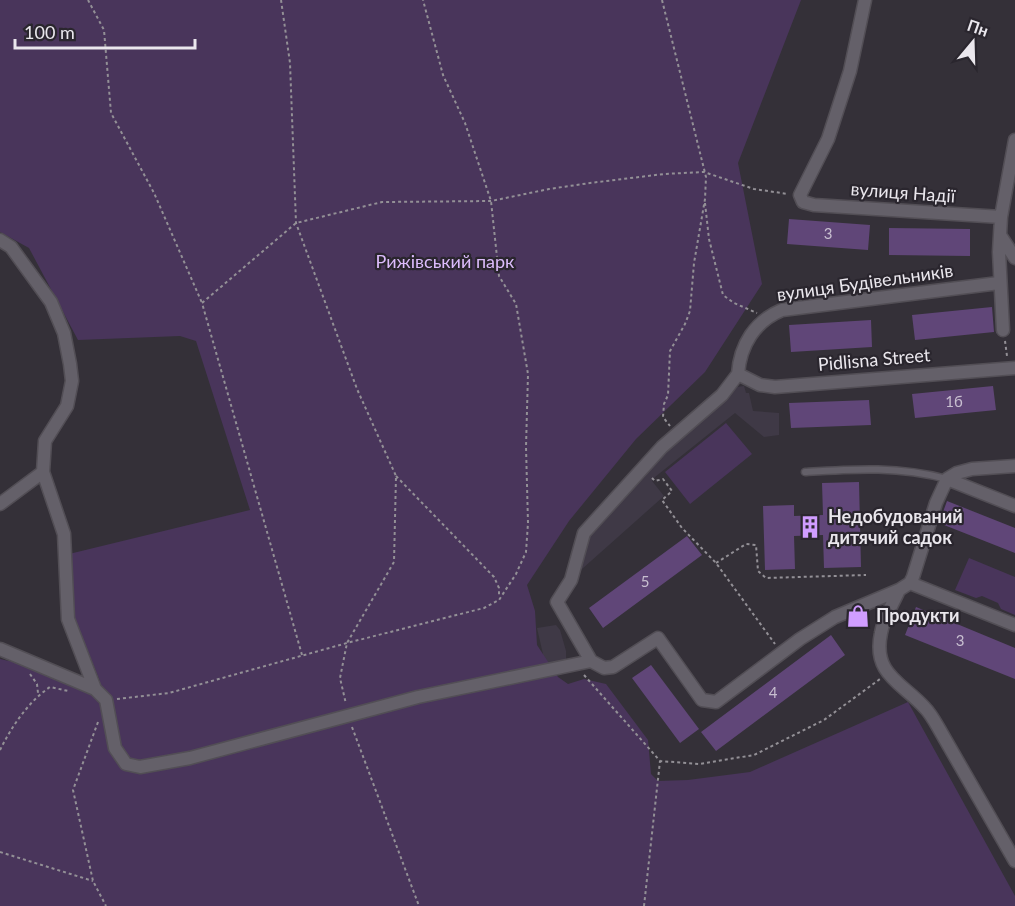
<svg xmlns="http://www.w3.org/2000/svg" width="1015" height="906" font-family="Lato,sans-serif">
<rect width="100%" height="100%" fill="#343038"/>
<path fill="#3f3946" d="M744 386 746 393H749L753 411 779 413V435L764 437 735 413 655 477 652 481 664 496 582 569 581 555 590 531 644 478 673 441 730 388Z
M556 625 560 630 566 651V662L437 688 543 654 537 628Z"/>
<path fill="#49355b" d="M0 0H801L738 163 762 284 705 372 636 439 569 521 527 585 535 611 537 645 558 677 568 684 584 679 606 684 648 740 651 774 658 781 688 780 750 772 908 702 1015 896V906H0V659L100 681 73 615 69 554 250 510 196 341 180 336 78 340 29 248 0 232Z
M726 423 752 454 690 504 665 472Z
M969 558 1015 577V615L1001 609 998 603 982 596 976 598 955 590Z"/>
<path fill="#604678" d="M789 219 870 225 868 250 787 244Z
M889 228 970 229V256L889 255Z
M992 307 994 332 915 340 912 315Z
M871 320 872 347 791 352 789 325Z
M993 386 996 410 915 418 912 394Z
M869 400 871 425 791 428 789 403Z
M859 482 861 567 824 568 823 535 794 536 795 569 765 570 763 506 794 505V516L823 515 822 483Z
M947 501 1015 528V553L939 523Z
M687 536 702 555 603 628 589 608Z
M916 607 1015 648V679L905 635Z
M831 635 845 655 716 751 701 732Z
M651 665 699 729 680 743 632 678Z"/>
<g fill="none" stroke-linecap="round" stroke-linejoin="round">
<g stroke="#524e55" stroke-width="9">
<path id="lane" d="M805 472C855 469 898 466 947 479"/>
</g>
<g stroke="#524e55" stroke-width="15">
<path id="street" d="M865 0 850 71 828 139 800 195 803 202 814 205 1001 217
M1000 235 1015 258
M0 240 11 247 51 302 64 333 70 364 72 381 67 406 45 441 43 472 0 504
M1003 330 999 252 1001 217 1015 140
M738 374 722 395 662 447 584 533 571 580 557 602 591 661 604 668 613 667 658 638 702 700 716 702 800 639 835 617 899 590 910 583 913 577 936 503 947 479 957 473 972 469 1015 466
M738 374C740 345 755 321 782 310L999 283
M738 374 760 385 775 387 1015 368
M43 472 64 534 68 619 95 689
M947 479 1015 506
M910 583 1015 625
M899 590C893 604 883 619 881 633 872 675 903 683 925 708 930 713 934 720 938 727L1015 861
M0 649 95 689 106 700 115 748 126 764 140 767 190 758 418 697 591 661"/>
</g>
<path stroke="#939096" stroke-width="2" stroke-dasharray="3 3" stroke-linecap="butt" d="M88 0 104 30 111 113 154 193 202 303
M281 0 290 63 296 223 357 389 396 476 394 562 347 643 340 678 346 704
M662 0 706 177 705 199 694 263 690 311 685 324 670 351 668 395 664 404 663 417 670 426
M705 203 709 239 723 295 734 303 757 313
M1005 341 1007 356
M396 476 494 577 499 588V597
M652 478 655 481 663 479 672 491 662 500 682 528 716 563 775 644
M716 563 746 544 756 545 758 571 766 578 866 575
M302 655 202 303 296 223 382 202 491 201 549 189 590 183 664 174 704 172 754 189 788 194
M30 674 37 684 38 693
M584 675 660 761 699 764 754 755 824 720 880 679
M117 699 169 693 347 643 484 608 499 600 516 574 526 552 528 523 526 447 528 374 516 304 499 276 491 201 465 123 443 75 423 0
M98 722 73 790 93 881 106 906
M352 727 419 906
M0 750C12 726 28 702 50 687L68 691
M0 852 93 881
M644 906 660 761"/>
<use href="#lane" stroke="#646069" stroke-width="6"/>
<use href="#street" stroke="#646069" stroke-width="12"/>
</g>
<defs>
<g id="building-bare" transform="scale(1.8)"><path d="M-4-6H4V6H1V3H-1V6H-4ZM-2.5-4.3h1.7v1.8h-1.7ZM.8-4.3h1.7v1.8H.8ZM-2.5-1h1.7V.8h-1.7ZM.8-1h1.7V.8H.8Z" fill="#d09dff" stroke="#2a262e" stroke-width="2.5" paint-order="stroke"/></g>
<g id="shop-bare" transform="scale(1.8)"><path d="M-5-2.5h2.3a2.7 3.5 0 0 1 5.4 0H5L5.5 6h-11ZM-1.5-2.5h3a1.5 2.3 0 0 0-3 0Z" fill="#d09dff" stroke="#2a262e" stroke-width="2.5" paint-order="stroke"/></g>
</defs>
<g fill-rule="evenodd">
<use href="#building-bare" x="810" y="527"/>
<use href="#shop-bare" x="858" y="616"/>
</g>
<g text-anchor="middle" stroke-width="4.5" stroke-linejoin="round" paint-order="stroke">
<g font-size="15" fill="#c8bfd0">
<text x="828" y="239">3</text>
<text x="954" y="407">1б</text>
<text x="645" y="587">5</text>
<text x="960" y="646">3</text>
<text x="773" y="698">4</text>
</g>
<g font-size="18" fill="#eae7ed" stroke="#2a262e">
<text transform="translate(903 193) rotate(4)" y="6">вулиця Надії</text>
<text transform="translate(865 283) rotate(-8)" y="6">вулиця Будівельників</text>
<text transform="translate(874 360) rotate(-5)" y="6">Pidlisna Street</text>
</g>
<g font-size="18" fill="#dcbcfc" stroke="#2a262e">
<text x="445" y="268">Рижівський парк</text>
</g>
<g font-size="18" font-weight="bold" fill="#eae7ed" stroke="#2a262e" text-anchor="start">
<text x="828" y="523">Недобудований<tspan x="828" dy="21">дитячий садок</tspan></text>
<text x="876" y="622">Продукти</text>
</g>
</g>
<g transform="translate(973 42) rotate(19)" stroke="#2a262e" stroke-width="4.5" paint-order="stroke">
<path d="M0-4.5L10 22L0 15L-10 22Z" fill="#eae7ed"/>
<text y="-9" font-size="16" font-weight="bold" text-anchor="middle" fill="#eae7ed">Пн</text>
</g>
<path d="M15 39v9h180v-9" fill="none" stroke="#eae7ed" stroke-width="3"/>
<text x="24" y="39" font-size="18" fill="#eae7ed" stroke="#2a262e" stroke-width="4.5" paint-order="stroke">100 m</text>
</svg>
